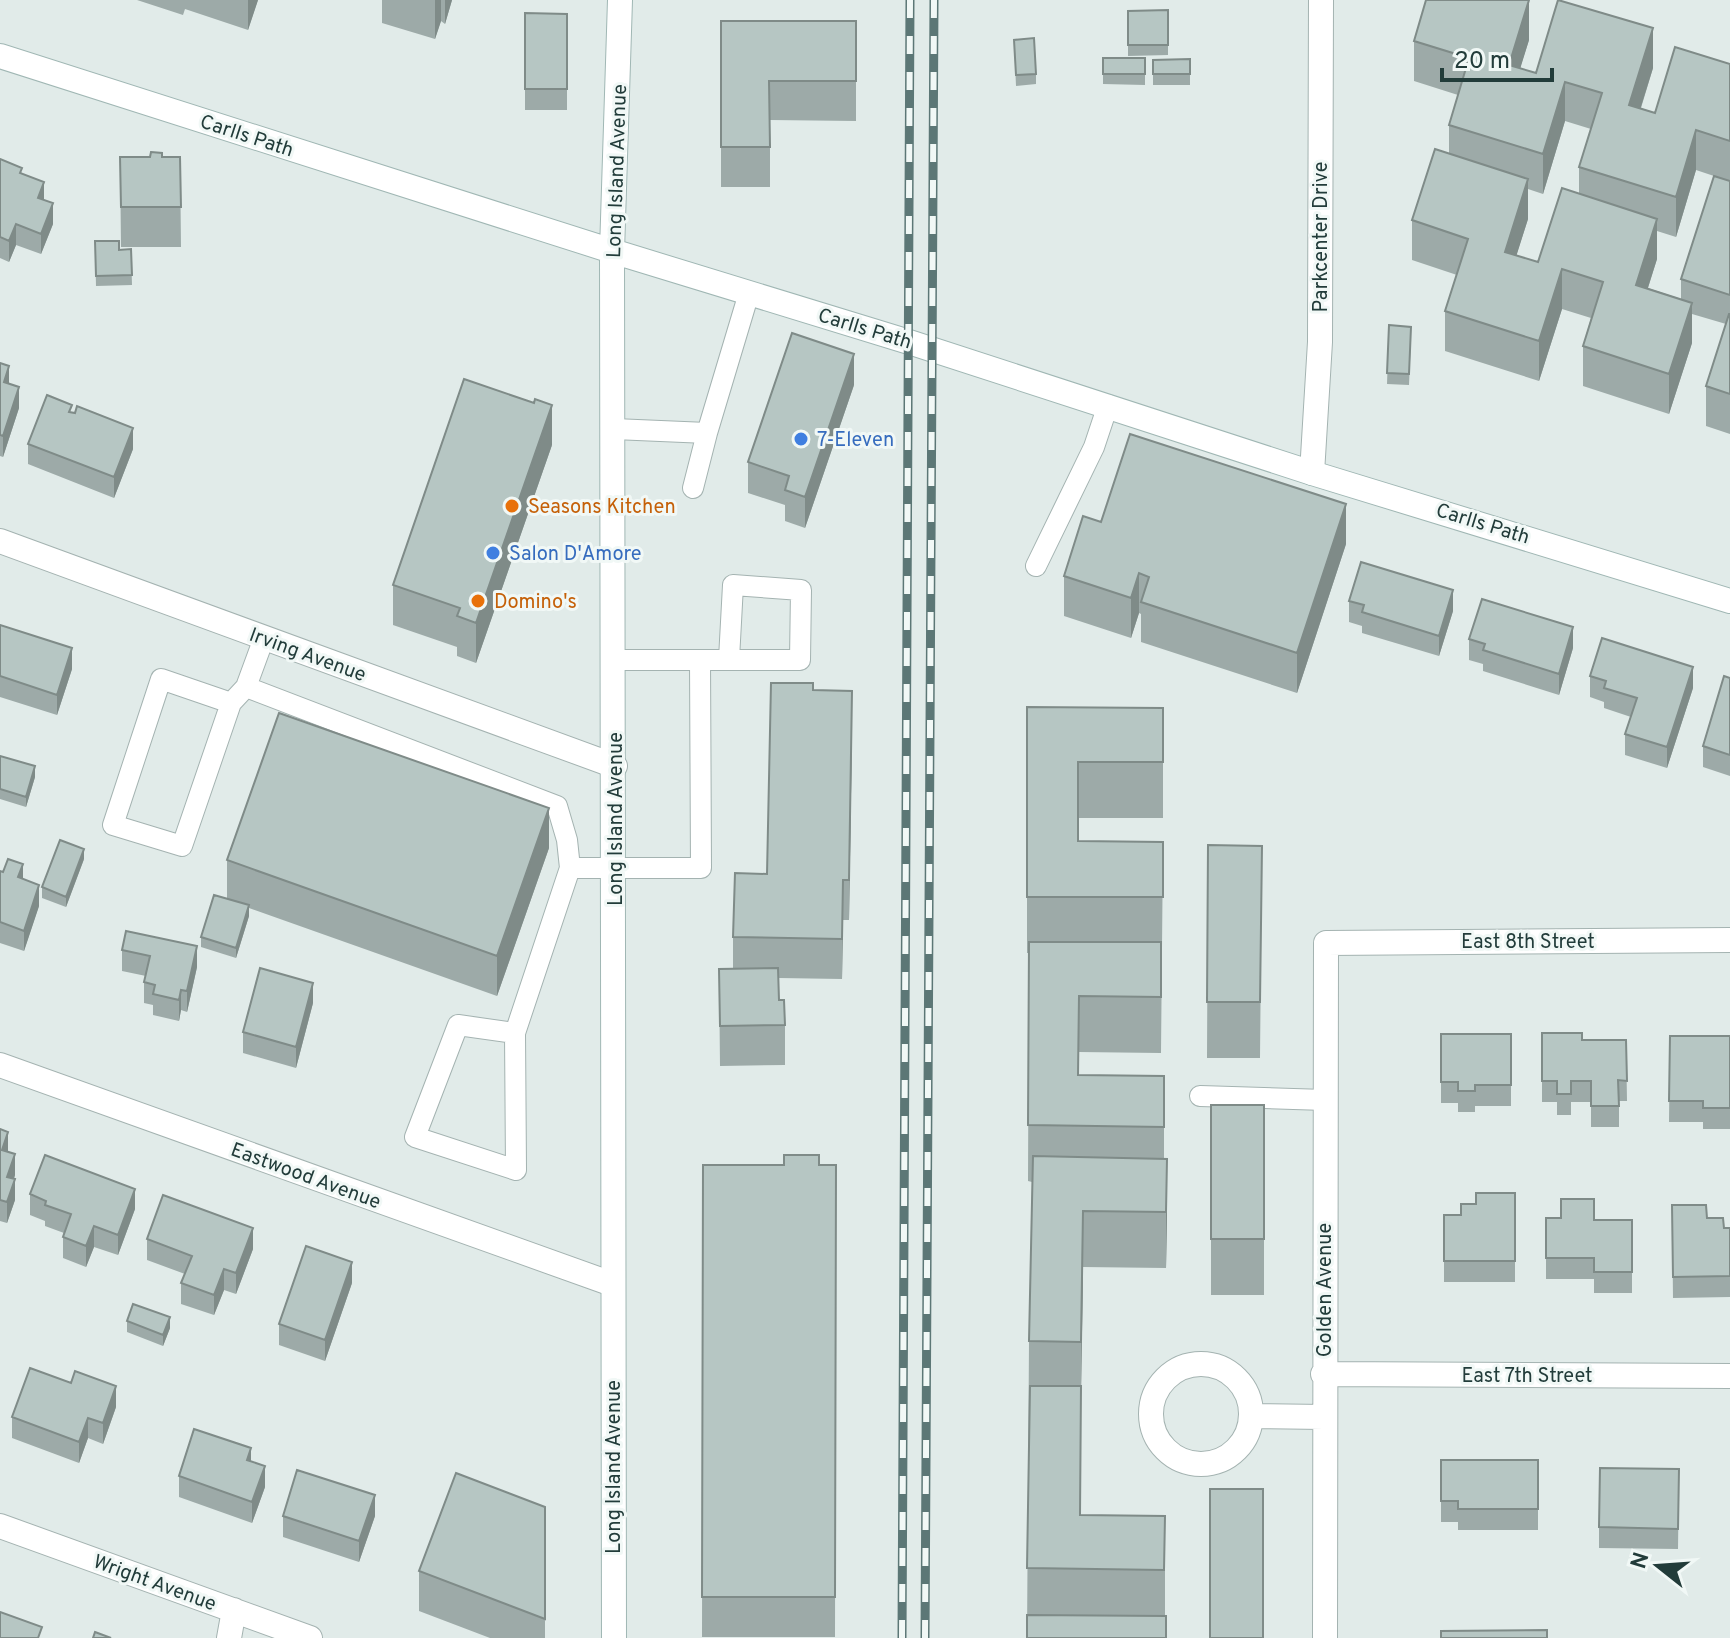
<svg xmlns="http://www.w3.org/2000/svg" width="1730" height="1638" font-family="Overpass,sans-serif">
<rect width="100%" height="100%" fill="#e1ebe9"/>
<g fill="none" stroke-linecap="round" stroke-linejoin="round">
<g stroke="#a4b3b1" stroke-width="22">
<path id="lane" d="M614 429 707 433 749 293
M693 488 707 433
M1036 566 1094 447 1108 405
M700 660H800L801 590 733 585 729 659
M246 687 557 806 567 840 570 868 515 1033 458 1025 415 1137 516 1170 515 1033
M231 703 161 679 113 825 182 846 231 703 246 687 264 638
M570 868H701L700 660H615
M1200 1096 1325 1100"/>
</g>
<g stroke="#a4b3b1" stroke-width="26">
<path id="street" d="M1312 473 1320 342 1321 0
M0 541 615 766
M0 1065 612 1284
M1151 1414a50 50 0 1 1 100 0a50 50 0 1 1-100 0Z
M1323 1374 1730 1376
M1251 1416 1324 1417
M0 1526 310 1638
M229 1638 234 1610
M1325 1638 1326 943 1730 940"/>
</g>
<g stroke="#a0b7b4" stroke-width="26">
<path id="secondary" d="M0 56 612 251 909 342 1312 473 1730 601
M614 1638 612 251 620 0"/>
</g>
<use href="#lane" stroke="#fff" stroke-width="20"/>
<use href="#street" stroke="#fff" stroke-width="24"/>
<use href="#secondary" stroke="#fff" stroke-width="24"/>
<g stroke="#5c7776" stroke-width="9">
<path id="rail" d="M902 1638 910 0
M925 1638 934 0"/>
</g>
<use href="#rail" stroke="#f1f8f6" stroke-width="6" stroke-dasharray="18" stroke-linecap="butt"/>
</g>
<path fill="#9daaa8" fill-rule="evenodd" d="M137 0H258L248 30 185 9 183 15Z
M382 0H452L445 24 441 21 435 39 382 23Z
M1168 10V55L1128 56V11Z
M525 13 567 14V110H525Z
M721 21H856V121L770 120V187H721Z
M1014 40 1036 74V84L1016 86Z
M1529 40 1520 68 1536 73 1653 68 1641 108 1655 113 1730 64V434L1706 426V386L1726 324 1692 314V343L1669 414 1583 386V346L1591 318 1562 309 1539 381 1445 351V311L1457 275 1412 260V220L1449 153V125L1458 95 1414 81V41ZM1565 121 1591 129 1579 167V194L1538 262 1516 256 1528 219V189L1543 194ZM1696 170 1714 176 1681 279V299L1648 288 1657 259V231L1676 237Z
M1103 58H1145V85L1103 84Z
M1190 59V85H1153V60Z
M120 157H180L181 247H121Z
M0 159 22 173 44 200 53 224 41 254 16 245 9 262 0 258Z
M95 241 119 250 131 249 132 285 96 286Z
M1389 325 1411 337 1409 385 1387 384Z
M0 363 19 408 3 457 0 456Z
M854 385 805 528 785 521V505L748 493V462Z
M72 413 133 449 114 498 28 464V444Z
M552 445 476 663 457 656V647L393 625V585Z
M1101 522 1346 544 1297 693 1141 642V614L1139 613 1131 638 1064 616V576Z
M1349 601 1453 611 1439 656 1362 633V626L1349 622Z
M0 625 72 669 57 715 0 697Z
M1469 639 1573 648 1559 695 1483 671V664L1469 660Z
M1590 676 1693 688 1667 768 1625 755V734L1631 717 1604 708V702L1590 697Z
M1730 678V776L1703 767V746Z
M813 690 852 731 849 920H843L842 979 779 978V1000L785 1025V1065L720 1066 719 969H733V937L767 874Z
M1027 707 1163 708V818H1078V841L1163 842 1161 1053 1079 1052V1075L1164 1076V1159L1167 1215 1166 1268 1083 1267 1081 1386 1080 1515 1165 1516V1616L1027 1638 1029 1341 1032 1182 1028 1181 1029 953H1027Z
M0 756 35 777 26 807 0 799Z
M1208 845 1262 846 1260 1058H1207Z
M549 848 497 996 249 908V916L236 958 201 947V937L227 899V860Z
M84 859 66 907 42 898V887Z
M0 871 23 879 39 906 24 951 0 943Z
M122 950 197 967 187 1012 181 1010 179 1021 153 1015V1005L144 1003V982L146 976 122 971Z
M313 1003 296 1068 243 1053V1032Z
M1542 1033 1582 1040H1626L1627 1101H1619V1127H1591V1102H1571V1115H1557V1102H1542Z
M1441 1034H1511V1106H1475V1112H1458V1103H1441Z
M1670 1036H1730V1129H1703V1122H1669Z
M1211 1105H1264V1295H1211Z
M0 1129 15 1175 14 1179 15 1200 7 1223 0 1221Z
M703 1165H836L835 1637H702Z
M1515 1193V1282H1444V1215H1461Z
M30 1194 135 1209 118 1255 94 1247 86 1267 63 1258V1237L64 1233 45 1226V1221L30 1215Z
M1672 1205 1707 1218 1724 1228H1730V1297L1673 1298Z
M1546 1218 1594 1220H1632V1293H1594V1279H1546Z
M147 1239 253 1249 236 1294 224 1290 214 1315 181 1304V1283L185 1274 147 1260Z
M352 1283 325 1361 279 1345V1324Z
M127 1321 170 1328 163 1346 127 1332Z
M116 1407 103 1444 88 1438 79 1463 12 1438V1417Z
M1441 1460H1538V1530H1458V1522H1441Z
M251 1462 265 1487 252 1523 179 1497V1476Z
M1679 1469 1678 1549 1599 1548V1527Z
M545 1507V1638H490L419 1611V1571Z
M283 1516H375L359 1562 283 1537Z"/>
<path fill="#7f8b88" d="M248 0H258L248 30Z
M435 0H441V21L435 39Z
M445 0H452L445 24Z
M1529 0V40L1509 105V65Z
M1653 28V68L1629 145V105Z
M1565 82V121L1543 194V154Z
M1696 130V170L1676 237V197Z
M1528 179V219L1505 292V252Z
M44 182V203L38 198Z
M53 203V224L41 254V234Z
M1657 219V259L1636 325V285Z
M16 224V245L9 262V241Z
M1562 269V309L1539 381V341Z
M1692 303V343L1669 414V374Z
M854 354V385L805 528V497Z
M9 366V386L4 382Z
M19 387V408L3 457V436Z
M552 405V445L476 663V623Z
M133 428V449L114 498V477Z
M1346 504V544L1297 693V653Z
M1139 573V613L1131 638V598Z
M1453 590V611L1439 656V636Z
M1573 627V648L1559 695V674Z
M72 648V669L57 715V695Z
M1693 667V688L1667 768V747Z
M852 691V731L849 920V880Z
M35 766V777L26 807V797Z
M549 808V848L497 996V956Z
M84 849V859L66 907V897Z
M23 864V885L18 877Z
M843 880V920L842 979V939Z
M39 885V906L24 951V931Z
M249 905V916L236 958V948Z
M197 946V967L187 1012V991Z
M313 983V1003L296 1068V1047Z
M181 990V1010L179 1021V1000Z
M8 1132V1153L2 1150Z
M15 1154V1175L7 1198V1177Z
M1167 1159V1215L1166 1268V1212Z
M15 1179V1200L7 1223V1202Z
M135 1189V1209L118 1255V1235Z
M1083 1211V1267L1081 1398V1342Z
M94 1226V1247L86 1267V1246Z
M253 1228V1249L236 1294V1273Z
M352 1262V1283L325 1361V1340Z
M224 1269V1290L214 1315V1295Z
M170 1317V1328L163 1346V1335Z
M116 1386V1407L103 1444V1423Z
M88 1418V1438L79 1463V1442Z
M251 1448V1469L247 1460Z
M265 1466V1487L252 1523V1502Z
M375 1495V1516L359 1562V1541Z"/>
<path fill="#b6c6c3" stroke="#7f8b88" stroke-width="2" d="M1426 0H1529L1509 65 1536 73 1558 0 1653 28 1629 105 1655 113 1675 47 1730 64V141L1696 130 1676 197 1579 167 1602 93 1565 82 1543 154 1449 125 1469 58 1414 41Z
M1168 10V45H1128V11Z
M525 13 567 14V89H525Z
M721 21H856V81H769L770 147H721Z
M1034 38 1036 74 1016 75 1014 40Z
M1103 58H1145V74H1103Z
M1190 59V74H1153V60Z
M1435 149 1528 179 1505 252 1538 262 1562 188 1657 219 1636 285 1692 303 1669 374 1583 346 1603 282 1562 269 1539 341 1445 311 1468 239 1412 220Z
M151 152 162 153V157H180L181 207H121L120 157H150Z
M0 159 22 168 20 173 44 182 38 198 53 203 41 234 16 224 9 241 0 237Z
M1714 176 1730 181V295L1681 279Z
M95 241H119V250L131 249 132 275 96 276Z
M1729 314H1730V394L1706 386Z
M1389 325 1411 327 1409 374 1387 373Z
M792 333 854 354 805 497 785 490 789 476 748 462Z
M0 363 9 366 4 382 19 387 3 436 0 435Z
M464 379 534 403 535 399 552 405 476 623 457 616 460 608 393 585Z
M47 395 72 405 69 412 75 413 77 406 133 428 114 477 28 444Z
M1130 434 1346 504 1297 653 1141 602 1149 577 1139 573 1131 598 1064 576 1083 516 1101 522Z
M1361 562 1453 590 1439 636 1362 612 1364 605 1349 601Z
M1482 599 1573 627 1559 674 1483 650 1485 644 1469 639Z
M0 625 72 648 57 695 0 676Z
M1602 638 1693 667 1667 747 1625 734 1637 698 1604 688 1606 681 1590 676Z
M1724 676 1730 678V755L1703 746Z
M771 683H813V690L852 691 849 880H843L842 939 733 937 735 873 767 874Z
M1027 707 1163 708V762H1078V841L1163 842V897H1027Z
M279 713 549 808 497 956 227 860Z
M0 756 35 766 26 797 0 789Z
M60 840 84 849 66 897 42 887Z
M1208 845 1262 846 1260 1002H1207Z
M8 859 23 864 18 877 39 885 24 931 0 922V871L3 872Z
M214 895 249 905 236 948 201 937Z
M126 931 197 946 187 991 181 990 179 1000 153 994 155 985 144 982 150 956 122 950Z
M1029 942H1161V997L1079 996 1078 1075 1164 1076V1127L1028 1125Z
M260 968 313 983 296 1047 243 1032Z
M778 968 779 1000H784L785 1025 720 1026 719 969Z
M1542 1033H1582V1040H1626L1627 1081 1618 1080 1619 1106H1591V1081H1571V1094H1557V1081H1542Z
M1441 1034H1511V1085H1475V1091H1458V1082H1441Z
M1670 1036H1730V1108H1703V1101H1669Z
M1211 1105H1264V1239H1211Z
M0 1129 8 1132 2 1150 15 1154 7 1177 15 1179 7 1202 0 1200Z
M45 1155 135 1189 118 1235 94 1226 86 1246 63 1237 71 1214 45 1205 46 1201 30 1194Z
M784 1155H819V1165H836L835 1597H702L703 1165H784Z
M1033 1156 1167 1159 1166 1212 1083 1211 1081 1342 1029 1341Z
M1476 1193H1515V1261H1444V1215H1461V1204H1476Z
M163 1195 253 1228 236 1273 224 1269 214 1295 181 1283 192 1256 147 1239Z
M1561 1199H1594V1220H1632V1272H1594V1258H1546V1218H1561Z
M1672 1205H1706L1707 1218H1723L1724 1228H1730V1276L1673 1277Z
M306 1246 352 1262 325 1340 279 1324Z
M133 1304 170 1317 163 1335 127 1321Z
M30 1368 71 1383 75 1371 116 1386 103 1423 88 1418 79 1442 12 1417Z
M1030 1386H1081L1080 1515 1165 1516 1164 1570 1027 1568Z
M194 1429 251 1448 247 1460 265 1466 252 1502 179 1476Z
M1441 1460H1538V1509H1458V1501H1441Z
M1600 1468 1679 1469 1678 1529 1599 1527Z
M297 1470 375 1495 359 1541 283 1516Z
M456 1473 545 1507V1619L419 1571Z
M1210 1489H1263V1638H1210Z
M0 1612 42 1627 38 1638H0Z
M1027 1615 1166 1616V1638H1027Z
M1547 1630V1638H1441V1631Z
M95 1632 111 1638H93Z"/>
<g fill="#3f7fe0" stroke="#f1f8f6" stroke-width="3">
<circle cx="801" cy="439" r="8"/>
<circle cx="493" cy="553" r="8"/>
</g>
<g fill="#e8710a" stroke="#f1f8f6" stroke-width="3">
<circle cx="512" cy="506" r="8"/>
<circle cx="478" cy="601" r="8"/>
</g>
<g text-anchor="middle" stroke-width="6" stroke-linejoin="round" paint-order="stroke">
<g font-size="20" fill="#223c3a" stroke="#f1f8f6">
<text transform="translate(247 135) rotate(18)" y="7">Carlls Path</text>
<text transform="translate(616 171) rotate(-88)" y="7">Long Island Avenue</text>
<text transform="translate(1320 237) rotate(-90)" y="7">Parkcenter Drive</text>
<text transform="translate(865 328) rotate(17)" y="7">Carlls Path</text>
<text transform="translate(1483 523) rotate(17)" y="7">Carlls Path</text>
<text transform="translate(308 654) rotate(20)" y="7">Irving Avenue</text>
<text transform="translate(615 819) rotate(-90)" y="7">Long Island Avenue</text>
<text x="1528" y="948">East 8th Street</text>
<text transform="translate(306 1175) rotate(20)" y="7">Eastwood Avenue</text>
<text transform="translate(1324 1290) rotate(-90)" y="7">Golden Avenue</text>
<text x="1527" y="1382">East 7th Street</text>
<text transform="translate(613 1467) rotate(-90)" y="7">Long Island Avenue</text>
<text transform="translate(155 1582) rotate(20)" y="7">Wright Avenue</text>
</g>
<g font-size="20" fill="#366cbe" stroke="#f1f8f6" text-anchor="start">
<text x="817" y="446">7-Eleven</text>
<text x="509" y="560">Salon D'Amore</text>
</g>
<g font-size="20" fill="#c56008" stroke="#f1f8f6" text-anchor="start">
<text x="528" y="513">Seasons Kitchen</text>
<text x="494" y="608">Domino's</text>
</g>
</g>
<g transform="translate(1658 1566) rotate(287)" stroke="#f1f8f6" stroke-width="6" paint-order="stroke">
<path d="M0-6L14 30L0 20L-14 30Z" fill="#223c3a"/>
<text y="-12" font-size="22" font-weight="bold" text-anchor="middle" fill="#223c3a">N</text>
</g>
<path d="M1442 68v12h110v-12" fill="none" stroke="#223c3a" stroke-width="4"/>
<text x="1454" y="68" font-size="24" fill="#223c3a" stroke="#f1f8f6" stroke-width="6" paint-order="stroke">20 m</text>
</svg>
